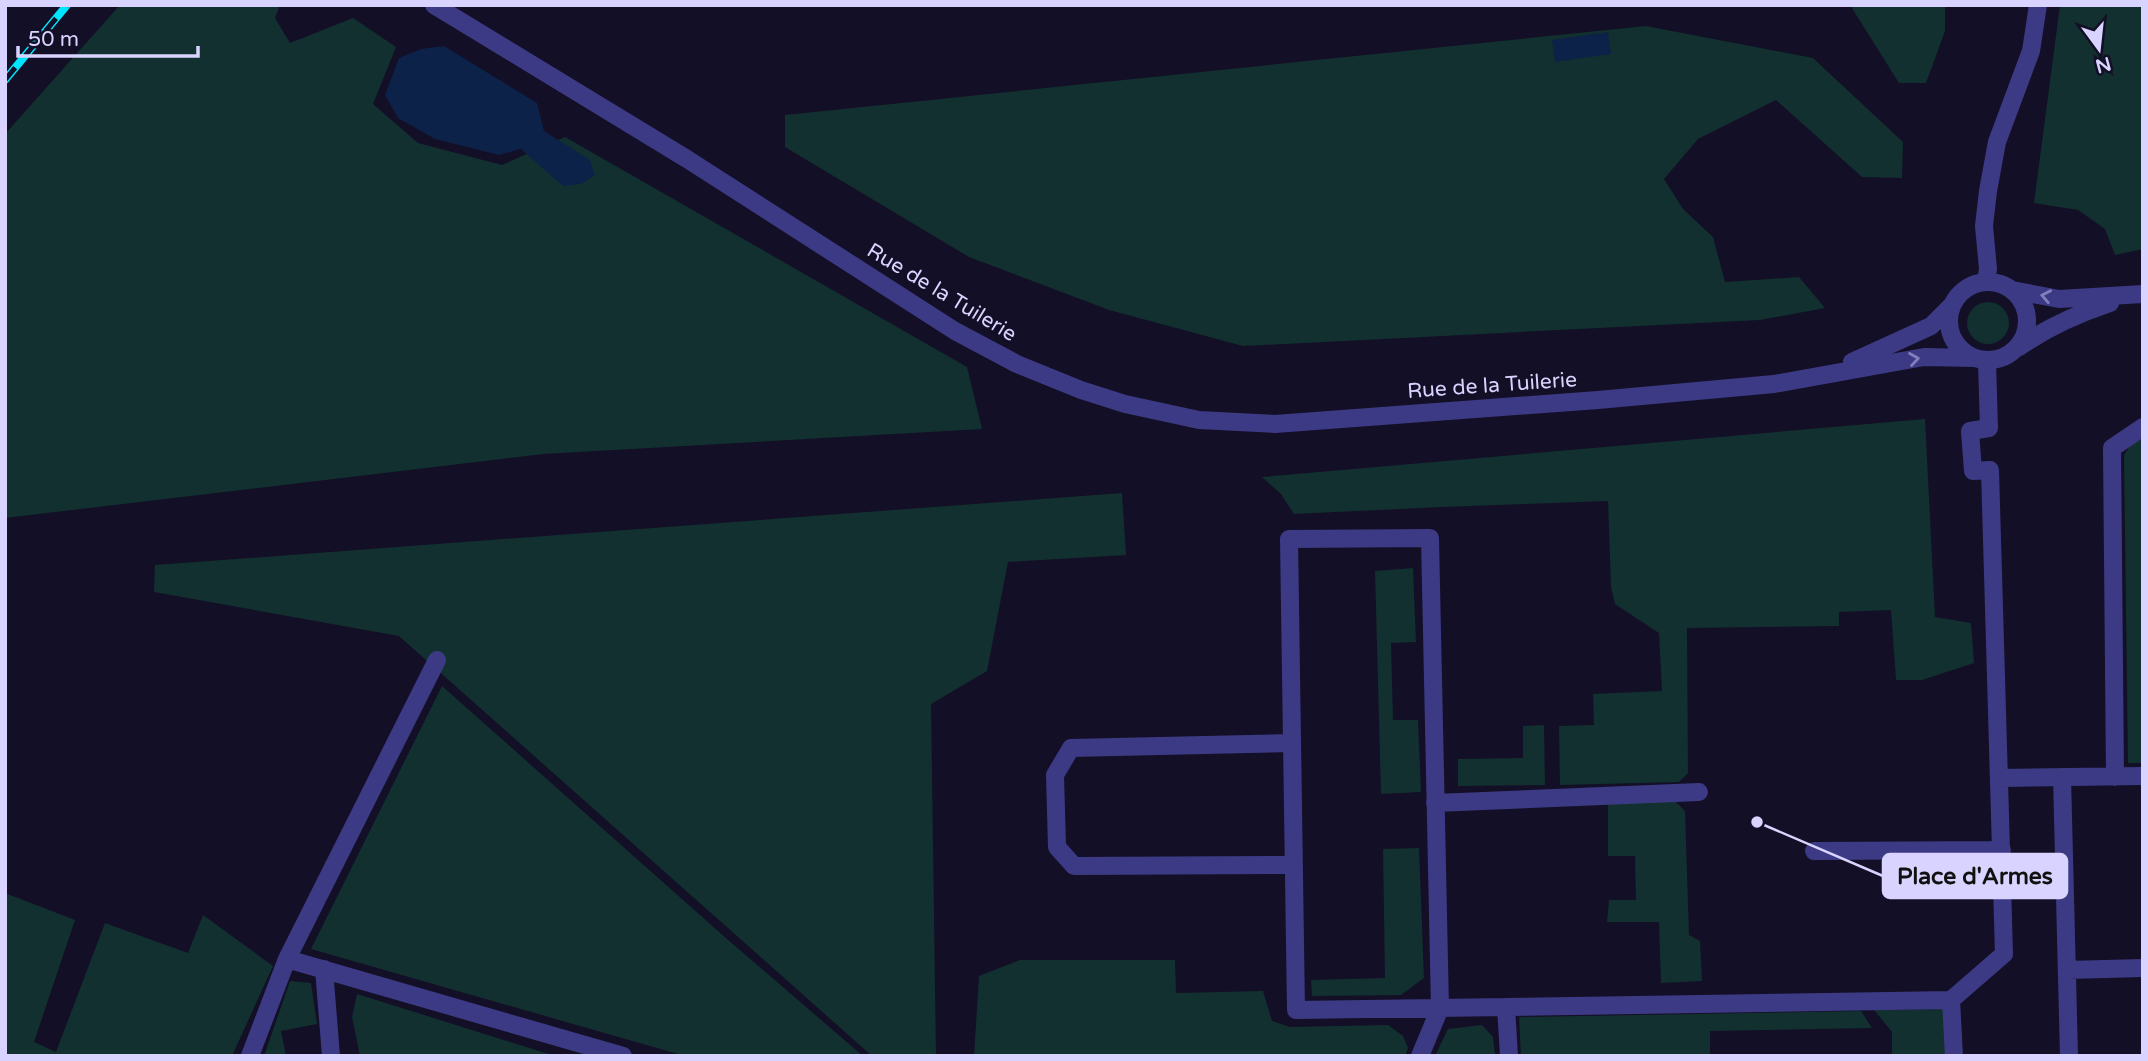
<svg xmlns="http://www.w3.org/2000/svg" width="2148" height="1061" font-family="'Varela Round',sans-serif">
<rect width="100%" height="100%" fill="#130f26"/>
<path fill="#12302f" d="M120 5H280L275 18 290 43 353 18 396 47 373 104 418 143 502 165 565 137 967 367 982 429 543 454 5 518V134Z
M1850 5H1945V31L1926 83H1899Z
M2060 5H2143V249L2115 255 2105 229 2078 210 2034 203Z
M1646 26 1813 58 1903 142 1902 178 1862 177 1776 100 1698 139 1664 179 1683 209 1713 237 1725 282 1799 277 1825 308 1760 320 1243 346 1109 310 969 257 785 147V115Z
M1967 323a21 21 0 1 1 42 0a21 21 0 1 1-42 0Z
M1925 419 1935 617 1971 623 1974 663 1922 680H1896L1891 610 1839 612V626L1687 628 1688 773 1679 782 1560 785 1559 726 1594 725 1593 694 1662 691 1659 633 1615 604 1611 587 1608 501 1441 507 1294 514 1281 494 1262 477Z
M2143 439V763H2128L2124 455 2132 443Z
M1122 493 1126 555 1008 562 987 671 931 704 936 1056H872L399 636 154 592 155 565Z
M1413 568 1416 642 1391 643 1393 720H1418L1421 792 1381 794 1375 571Z
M442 686 727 939 863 1056H685L311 949Z
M1544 725 1545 785 1458 786V759L1523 758V726Z
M1675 801 1685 811 1689 935 1700 941 1702 981 1661 983 1659 922H1607L1609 900H1636L1635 856H1608V804Z
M1419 848 1424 978 1401 995 1312 996 1311 980 1385 978 1383 849Z
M5 893 75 920 34 1042 56 1052 105 923 188 953 203 915 273 966 232 1056H5Z
M1020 960H1175L1176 993 1263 991 1272 1021 1290 1027 1388 1025 1403 1036 1408 1048 1405 1056H974L979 976Z
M290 981 311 983 317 1024 281 1031 286 1056H264Z
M357 994 555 1056H360L352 1017Z
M1944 1009 1946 1056H1892V1032L1874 1010Z
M1861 1011 1872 1028 1710 1031V1056H1521L1519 1017Z
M1482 1025 1493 1037 1495 1056H1435L1448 1029Z"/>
<path fill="#0c2248" d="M1608 32 1611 54 1555 62 1552 40Z
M444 46 537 103 544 131 590 160 595 175 581 184 563 186 521 149 499 155 435 139 398 118 385 95 399 58 421 49Z"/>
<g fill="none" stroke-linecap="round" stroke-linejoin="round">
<path stroke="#3d3a85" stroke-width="18" d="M434 5 687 159 955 331 1017 364 1081 390 1125 404 1199 420 1275 424 1598 400 1774 384 1924 357 1975 358
M1986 282 1988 269 1984 226 1988 191 1997 142 2031 51 2038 5
M1949 321a39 39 0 1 1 78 0a39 39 0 1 1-78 0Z
M2012 290 2059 299 2143 294
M2019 347C2048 327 2077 314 2110 303
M1852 362 1931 326 1953 304
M1292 743 1071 748 1055 775 1057 847 1074 866 1294 865
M2062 777 2069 1056
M2115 777 2112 448 2143 427
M2000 778 2143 776
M1435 803 1699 792
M1814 851 2002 850
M287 959 623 1056
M324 969 331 1056
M2067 970 2143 968
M1951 1000 1954 1056
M1506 1007 1509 1056
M250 1056 287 959 437 660
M1420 1056 1440 1008 1430 538 1289 539 1296 1010 1506 1007 1951 1000 2004 954 1990 470 1973 471 1970 431 1989 428 1987 361"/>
<g stroke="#00e5ff" stroke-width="8">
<path id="rail" d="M5 80 67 5"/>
</g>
<use href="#rail" stroke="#130f26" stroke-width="5" stroke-dasharray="16" stroke-linecap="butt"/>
</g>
<defs><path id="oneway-chevron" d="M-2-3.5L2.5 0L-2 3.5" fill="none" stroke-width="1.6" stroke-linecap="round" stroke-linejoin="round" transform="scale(1.75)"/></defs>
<g stroke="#837fbc">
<use href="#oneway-chevron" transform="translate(2046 296) rotate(-169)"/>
<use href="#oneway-chevron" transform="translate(1914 359) rotate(-9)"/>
</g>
<g text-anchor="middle" stroke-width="5" stroke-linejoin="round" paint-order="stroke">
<g font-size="21" fill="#d9d4ff" stroke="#130f26">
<text transform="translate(942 292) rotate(31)" y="7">Rue de la Tuilerie</text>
<text transform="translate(1492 385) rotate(-4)" y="7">Rue de la Tuilerie</text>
</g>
</g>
<path fill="none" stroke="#d9d4ff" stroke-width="2.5" d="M1757 822L1883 876"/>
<circle fill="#d9d4ff" stroke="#130f26" stroke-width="2.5" cx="1757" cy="822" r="7"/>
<rect fill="#d9d4ff" stroke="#d9d4ff" stroke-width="2.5" x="1883" y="854" width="184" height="44" rx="7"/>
<g font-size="23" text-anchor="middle" font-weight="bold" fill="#111">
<text x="1975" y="884">Place d'Armes</text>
</g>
<rect width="2148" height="1061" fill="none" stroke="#d9d4ff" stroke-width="14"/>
<g transform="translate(2099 49) rotate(165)" stroke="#130f26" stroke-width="5" paint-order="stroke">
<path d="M0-5L12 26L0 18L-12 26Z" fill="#d9d4ff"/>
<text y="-10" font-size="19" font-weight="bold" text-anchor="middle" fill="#d9d4ff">N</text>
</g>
<path d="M18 46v10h180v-10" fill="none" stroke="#d9d4ff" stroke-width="3.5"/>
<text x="28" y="46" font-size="21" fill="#d9d4ff" stroke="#130f26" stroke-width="5" paint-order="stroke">50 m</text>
</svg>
